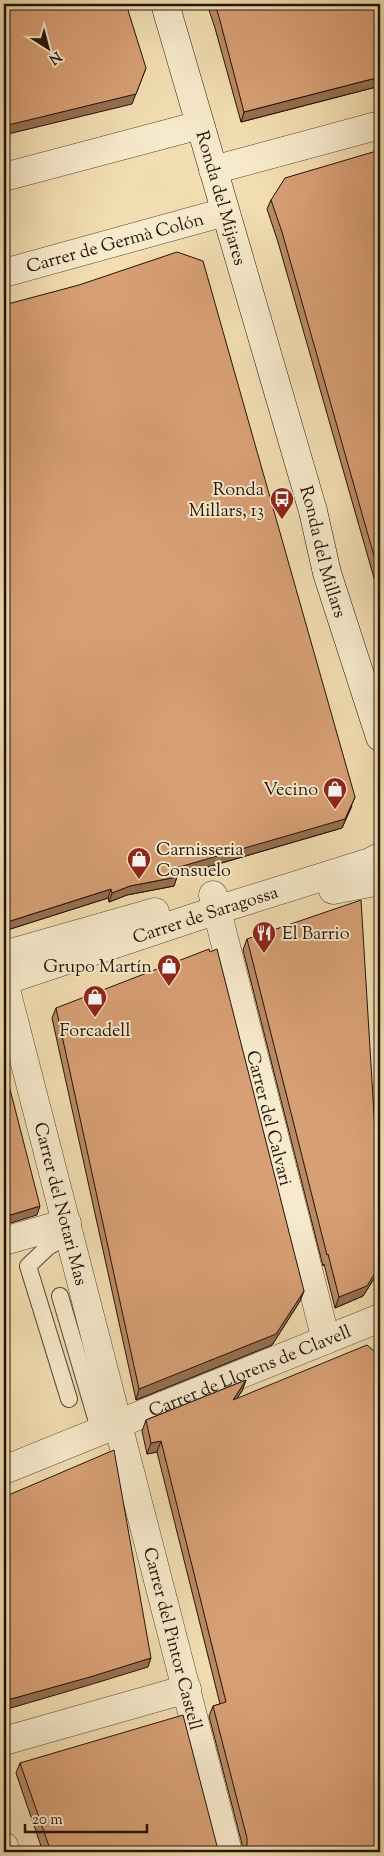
<svg xmlns="http://www.w3.org/2000/svg" width="384" height="1856" font-family="'Sorts Mill Goudy',serif">
<rect width="100%" height="100%" fill="#f2deb1"/>
<filter id="stains"><feTurbulence type="fractalNoise" baseFrequency=".004" numOctaves="4"/><feColorMatrix values="0 0 0 0 .2 0 0 0 0 .09 0 0 0 0 .02 0 0 0 .5 -.17"/></filter>
<radialGradient id="worn" r=".72"><stop offset=".6" stop-color="#630" stop-opacity="0"/><stop offset="1" stop-color="#630" stop-opacity=".3"/></radialGradient>
<g fill="none" stroke-linecap="round" stroke-linejoin="round">
<g stroke="#554534" stroke-width="18">
<path id="lane" d="M60 1296 100 1432
M69 1399 28 1266 48 1247 70 1234"/>
</g>
<g stroke="#554534" stroke-width="29">
<g id="street">
<path d="M213 170 380 125"/>
<path d="M4 177 200 125"/>
<path id="s1" d="M4 273 225 212"/>
<path d="M333 890 380 881"/>
<path id="s2" d="M213 895 326 1340"/>
<path d="M4 955 155 912"/>
<path id="s3" d="M4 981 217 910 370 862 380 857"/>
<path id="s4" d="M4 982 228 1852"/>
<path d="M4 1241 67 1223"/>
<path id="s5" d="M4 1470 380 1318"/>
<path d="M4 1741 187 1689"/>
<path d="M4 1846 6 1852"/>
</g>
</g>
<g stroke="#21120b" stroke-width="29">
<g id="secondary">
<path id="s6" d="M165 4 313 511 327 573 380 737"/>
</g>
</g>
<use href="#lane" stroke="#f7eacc" stroke-width="16"/>
<use href="#street" stroke="#f7eacc" stroke-width="28"/>
<use href="#secondary" stroke="#f7eacc" stroke-width="28"/>
</g>
<path fill="#b98964" stroke="#21120b" d="M207 4H380V86L241 122 215 28Z
M380 150V599L278 242 267 209 271 200Z
M4 305 352 806 342 828 177 876 174 886 127 895 109 902 108 898 4 931Z
M247 939 380 1213V1268L379 1271 363 1296 335 1308 324 1264 323 1266 243 950Z
M56 1008 304 1291 300 1301 272 1345 136 1400 52 1018Z
M246 1380 242 1391 237 1398 380 1852H243V1848L209 1716 213 1706 220 1704 157 1452 147 1454 142 1431 146 1420Z
M20 1763 217 1846 221 1852H43L16 1773Z"/>
<path fill="#966f51" stroke="#21120b" d="M146 68 132 104 4 135V126Z
M380 77V86L241 122 244 112Z
M355 797 342 828 173 877 176 868Z
M177 877 174 886 127 895 109 902 112 893 130 886Z
M111 889 108 898 4 931V923Z
M40 1206 37 1215 4 1225V1217Z
M380 1265 379 1271 363 1296 335 1308 339 1297Z
M304 1291 300 1301 272 1345 136 1400 139 1389Z
M246 1380 242 1391 229 1410 233 1400Z
M161 1441 157 1452 147 1454 151 1443Z
M151 1658 148 1667 86 1686 4 1710V1701Z"/>
<path fill="#d79f74" stroke="#21120b" d="M4 4H126L146 68 136 94 4 126Z
M215 4H380V77L244 112 219 17Z
M380 150V577L282 232 271 200 285 178Z
M177 252 203 261 355 797 345 819 176 868 177 877 130 886 112 893 111 889 4 923V759L8 758 4 720V305L79 285Z
M361 900 380 1213V1265L367 1286 339 1297 328 1254 327 1255 247 939Z
M209 949 210 952 217 949 304 1291 276 1334 139 1389 56 1008Z
M4 1066 40 1206 4 1217Z
M367 1345 380 1356V1852H243L247 1845V1838L213 1706 226 1702 161 1441 151 1443 146 1420 246 1380 233 1400Z
M114 1450 151 1658 90 1677 4 1701V1497Z
M183 1715 217 1846 221 1852H51L20 1763Z"/>
<defs>
<g id="bus-pin" transform="scale(1.25)"><path d="M0 17L-7.5 6A9.5 9.5 0 1 1 7.5 6Z" fill="#8f2418" stroke="#f7eacc"/><path d="M-5-6H5V4H4V6H2V4H-2V6H-4V4H-5ZM-3.5-4V0h7V-4ZM-3.5 1.2v1.5H-2V1.2ZM2 1.2v1.5H3.5V1.2Z" fill="#fff"/></g>
<g id="shop-pin" transform="scale(1.25)"><path d="M0 17L-7.5 6A9.5 9.5 0 1 1 7.5 6Z" fill="#8f2418" stroke="#f7eacc"/><path d="M-5-2.5h2.3a2.7 3.5 0 0 1 5.4 0H5L5.5 6h-11ZM-1.5-2.5h3a1.5 2.3 0 0 0-3 0Z" fill="#fff"/></g>
<g id="restaurant-pin" transform="scale(1.25)"><path d="M0 17L-7.5 6A9.5 9.5 0 1 1 7.5 6Z" fill="#8f2418" stroke="#f7eacc"/><path d="M-5-6h1v4h1v-4h1v4h1v-4h1v5L-1.5 .5V6h-2V.5L-5-1ZM5-6V6H3V1.5H1.5Q1.5-4 5-6Z" fill="#fff"/></g>
</defs>
<g fill-rule="evenodd">
<use href="#bus-pin" x="282" y="499"/>
<use href="#shop-pin" x="335" y="789"/>
<use href="#shop-pin" x="139" y="859"/>
<use href="#restaurant-pin" x="264" y="933"/>
<use href="#shop-pin" x="169" y="966"/>
<use href="#shop-pin" x="95" y="997"/>
</g>
<g text-anchor="middle" stroke-width="4" stroke-linejoin="round" paint-order="stroke">
<g font-size="18" fill="#21120b" stroke="#f7eacc">
<text dy="6" stroke="none"><textPath href="#s6" startOffset="202">Ronda del Mijares</textPath></text>
<text dy="6" stroke="none"><textPath href="#s1" startOffset="115">Carrer de Germà Colón</textPath></text>
<text dy="6" stroke="none"><textPath href="#s6" startOffset="570">Ronda del Millars</textPath></text>
<text dy="6" stroke="none"><textPath href="#s3" startOffset="212">Carrer de Saragossa</textPath></text>
<text dy="6" stroke="none"><textPath href="#s2" startOffset="230">Carrer del Calvari</textPath></text>
<text dy="6" stroke="none"><textPath href="#s4" startOffset="229">Carrer del Notari Mas</textPath></text>
<text dy="6" stroke="none"><textPath href="#s5" startOffset="265">Carrer de Llorens de Clavell</textPath></text>
<text dy="6" stroke="none"><textPath href="#s4" startOffset="678">Carrer del Pintor Castell</textPath></text>
</g>
<g font-size="18" fill="#21120b" stroke="#f7eacc" text-anchor="end">
<text x="264" y="495">Ronda<tspan x="264" dy="21">Millars, 13</tspan></text>
<text x="318" y="795">Vecino</text>
<text x="156" y="855" text-anchor="start">Carnisseria<tspan x="156" dy="21">Consuelo</tspan></text>
<text x="282" y="939" text-anchor="start">El Barrio</text>
<text x="152" y="972">Grupo Martín</text>
<text x="95" y="1036" text-anchor="middle">Forcadell</text>
</g>
</g>
<rect width="384" height="1856" fill="none" stroke="#f2deb1" stroke-width="20"/>
<rect x="5" y="5" width="374" height="1846" fill="none" stroke="#21120b" stroke-width="2.5"/>
<rect x="10" y="10" width="364" height="1836" fill="none" stroke="#21120b"/>
<g transform="translate(48 48) rotate(144)" stroke="#f7eacc" stroke-width="4" paint-order="stroke">
<path d="M0-4L9 19L0 12L-9 19Z" fill="#21120b"/>
<text y="-8" font-size="14" font-weight="bold" text-anchor="middle" fill="#21120b">N</text>
</g>
<path d="M25 1824v8h122v-8" fill="none" stroke="#21120b" stroke-width="2.5"/>
<text x="32" y="1824" font-size="15" fill="#21120b" stroke="#f7eacc" stroke-width="4" paint-order="stroke">20 m</text>
<rect width="100%" height="100%" filter="url(#stains)"/>
<rect width="100%" height="100%" fill="url(#worn)"/>
</svg>
